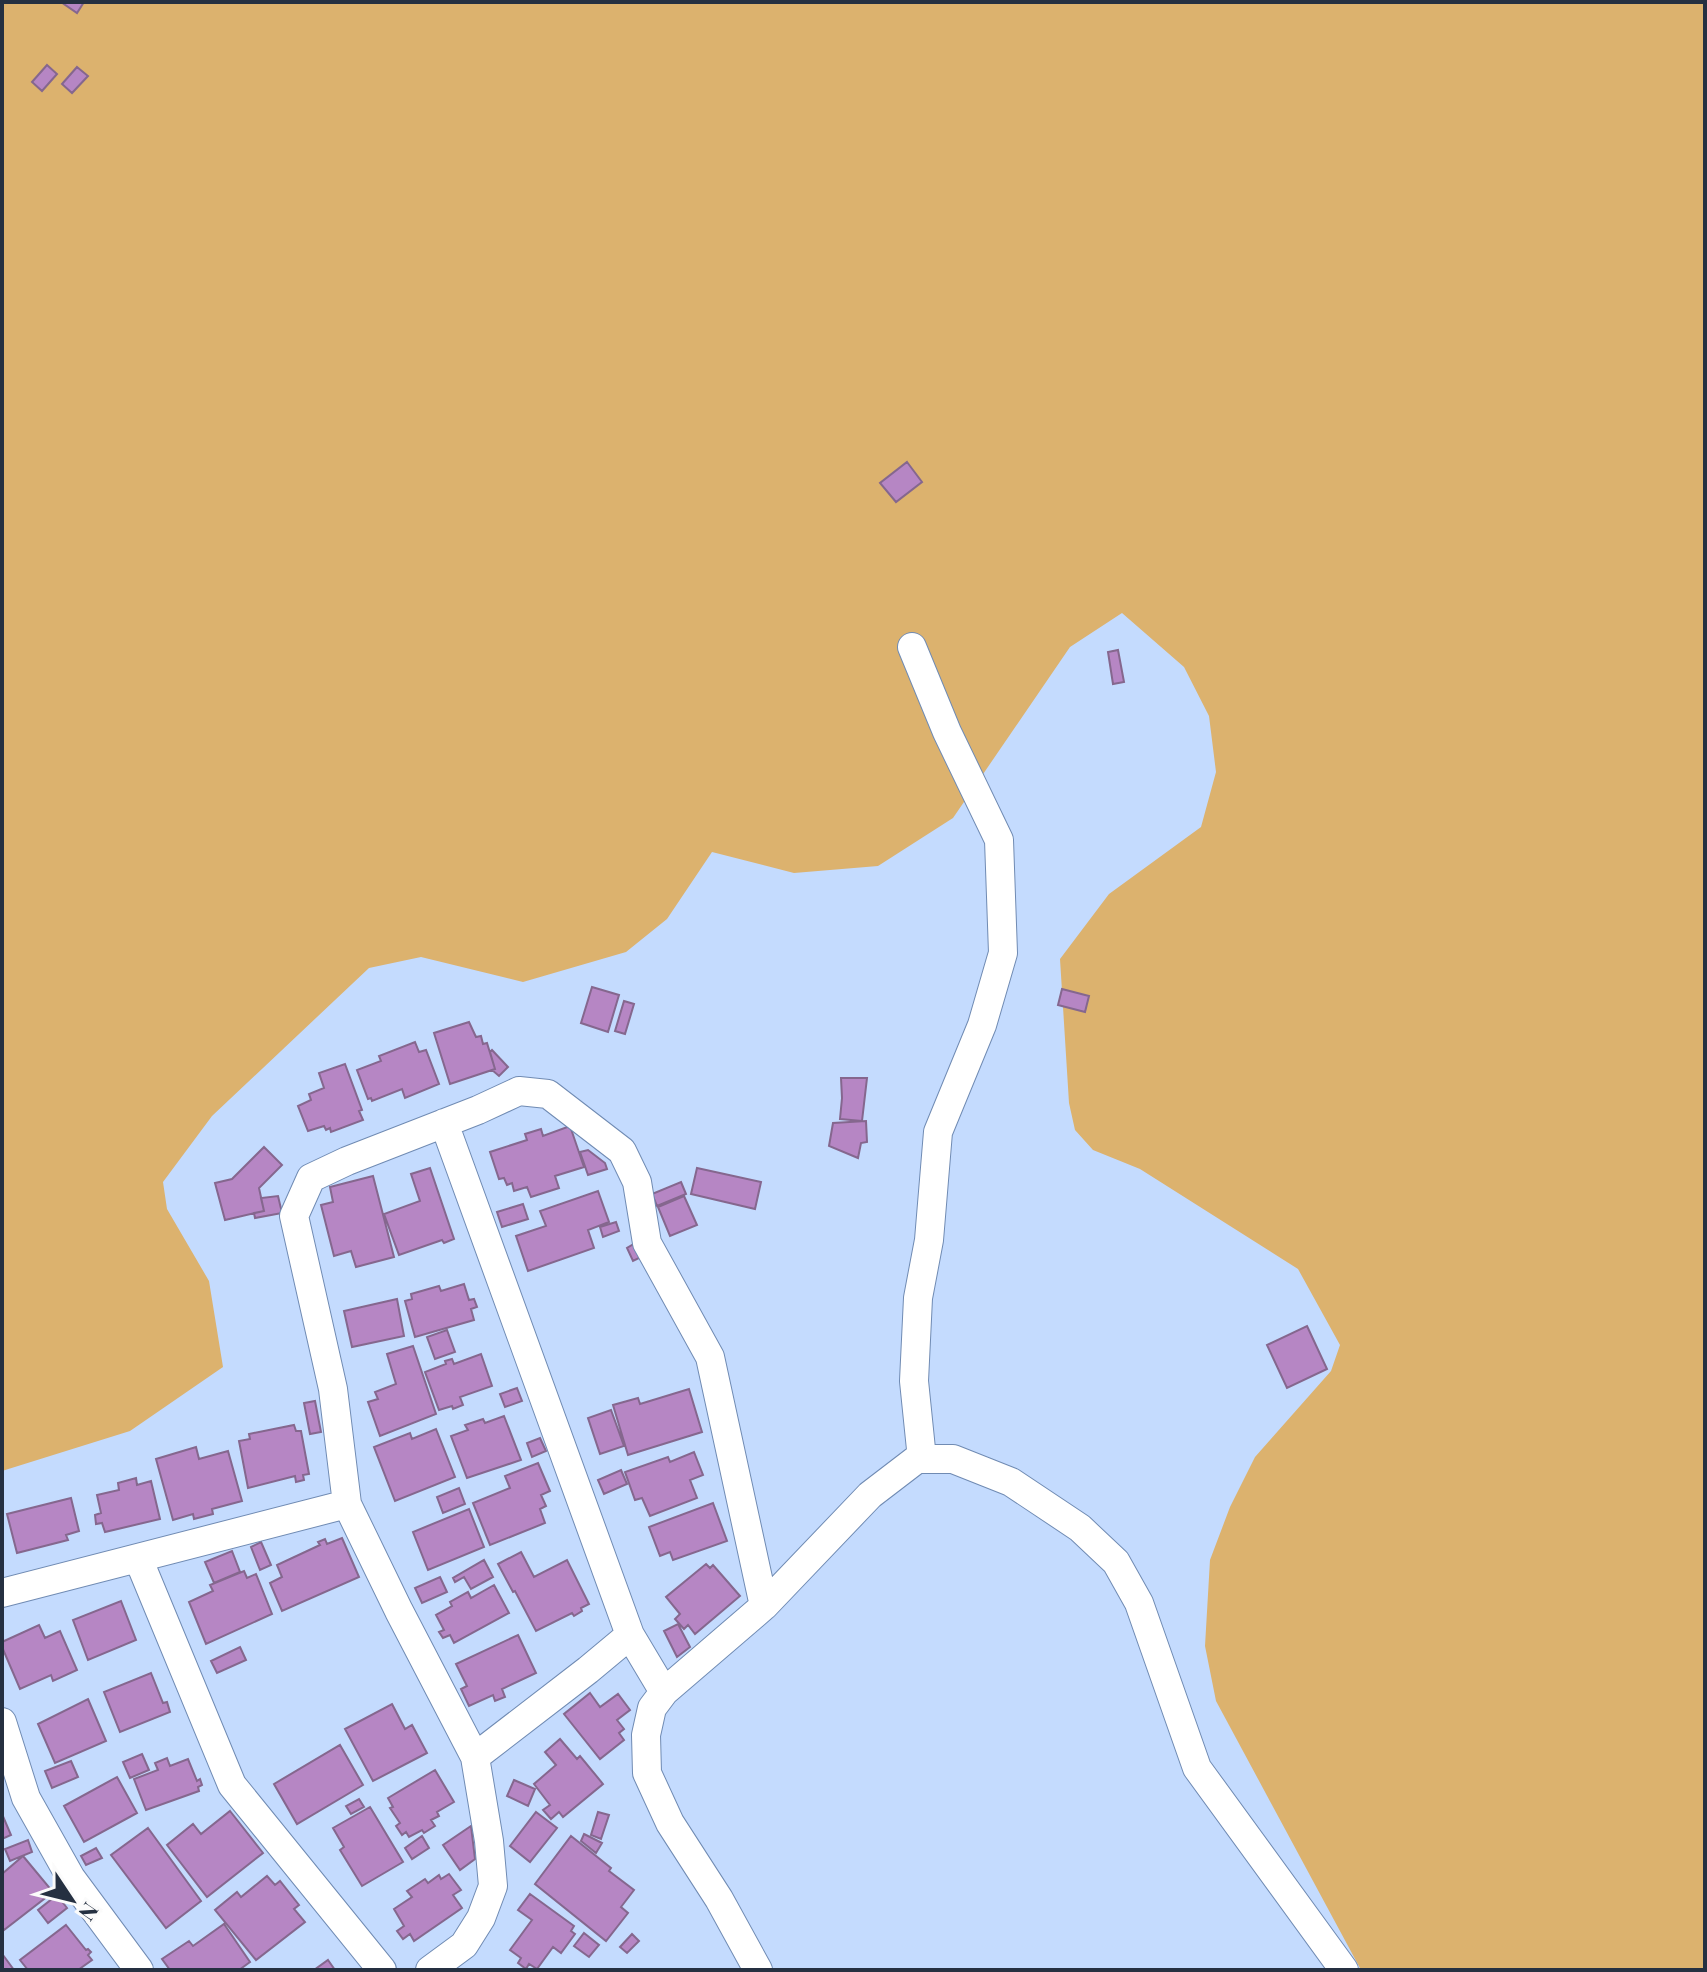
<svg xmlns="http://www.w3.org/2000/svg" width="1707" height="1972" font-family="'Playfair Display',serif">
<rect width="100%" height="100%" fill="#c4dbfe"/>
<path fill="#dcb26e" d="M2 2H1705V1970H1361L1216 1701 1205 1646 1210 1560 1230 1507 1255 1457 1331 1371 1340 1345 1298 1269 1140 1169 1093 1150 1075 1130 1069 1103 1060 959 1109 894 1201 827 1216 772 1209 716 1184 667 1122 613 1070 647 953 818 878 866 794 873 712 852 667 919 626 952 523 982 421 957 369 968 212 1116 163 1182 167 1209 209 1281 223 1367 130 1431 2 1471Z"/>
<path fill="#b686c4" stroke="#85678e" stroke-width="2" d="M61 2H84L77 13Z
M47 65 57 74 42 91 32 82Z
M77 67 88 76 72 93 62 84Z
M907 462 922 482 896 502 880 483Z
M1118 650 1124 682 1113 684 1108 652Z
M592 987 619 995 608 1032 581 1023Z
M1062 989 1089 996 1085 1012 1058 1005Z
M624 1001 634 1004 625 1034 615 1031Z
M469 1022 476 1037 481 1036 483 1044 487 1043 495 1069 450 1084 434 1033Z
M415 1042 419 1052 426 1050 439 1084 405 1098 402 1089 372 1101 371 1098 368 1099 357 1070 381 1061 379 1056Z
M492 1050 508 1067 499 1076 492 1070 495 1069 490 1052Z
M345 1064 362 1110 359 1111 363 1120 331 1132 330 1128 326 1130 324 1126 308 1131 298 1106 311 1100 309 1094 324 1088 319 1073Z
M841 1078H867L862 1121 840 1119 842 1098Z
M866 1121 867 1142 861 1143 858 1158 829 1146 833 1123Z
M570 1126 584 1167 555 1176 559 1188 531 1197 527 1187 514 1191 512 1183 507 1185 504 1178 499 1179 490 1152 527 1140 525 1134 541 1129 543 1136Z
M264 1147 282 1165 259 1188 264 1211 225 1220 215 1183 232 1179Z
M588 1150 605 1163 607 1169 588 1175 580 1152Z
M430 1168 454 1239 444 1243 442 1240 399 1255 384 1214 420 1201 411 1174Z
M697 1168 761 1182 755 1209 691 1194Z
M373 1176 394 1257 356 1267 351 1251 334 1256 321 1205 333 1202 330 1187Z
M681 1182 686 1194 657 1206 652 1194Z
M598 1191 609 1222 588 1230 594 1248 528 1271 516 1236 546 1226 540 1211Z
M278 1196 282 1213 255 1218 254 1213 264 1211 261 1198Z
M684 1196 697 1225 670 1236 658 1207Z
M523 1204 528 1219 502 1227 497 1212Z
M616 1222 619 1231 603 1237 600 1227Z
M637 1242 645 1255 633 1261 627 1248Z
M464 1284 469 1300 474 1299 477 1307 471 1309 474 1320 415 1337 405 1301 412 1299 411 1294 439 1286 441 1291Z
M397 1299 404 1336 352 1347 344 1311Z
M1307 1326 1327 1369 1287 1388 1267 1345Z
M447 1330 455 1352 435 1359 427 1337Z
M413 1346 436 1414 380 1436 368 1402 378 1399 375 1392 396 1384 387 1354Z
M481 1354 492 1386 460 1397 463 1405 453 1409 452 1406 439 1410 425 1372 446 1364 445 1361 452 1359 454 1364Z
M517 1388 522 1401 505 1407 500 1394Z
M689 1389 702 1432 628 1455 613 1405 638 1398 640 1404Z
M315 1401 321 1432 310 1434 304 1403Z
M611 1410 624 1446 600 1454 588 1418Z
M504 1416 521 1460 467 1478 451 1436 468 1430 465 1425 483 1419 485 1423Z
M294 1425 296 1431H301L309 1474 303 1475 304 1480 296 1482 295 1476 248 1488 239 1441 250 1439 249 1434Z
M436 1429 455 1477 395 1501 374 1447 410 1433 412 1439Z
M540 1438 546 1451 532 1457 527 1443Z
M196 1447 199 1459 228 1451 242 1501 212 1509 213 1514 194 1519 193 1514 173 1520 156 1459Z
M694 1452 703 1475 690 1480 697 1498 650 1516 642 1498 635 1500 625 1472 668 1457 670 1462Z
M538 1463 550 1491 541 1495 546 1506 540 1509 545 1523 490 1545 473 1503 510 1488 505 1476Z
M621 1470 627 1484 604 1494 598 1480Z
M136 1478 137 1485 151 1481 160 1519 105 1532 102 1523 96 1524 95 1515 101 1513 97 1495 119 1490 118 1483Z
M459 1488 465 1504 443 1513 437 1497Z
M71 1498 79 1531 66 1535 68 1540 17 1553 7 1514Z
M713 1503 727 1541 673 1560 670 1552 660 1556 649 1527Z
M469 1509 484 1547 428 1570 413 1532Z
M342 1538 359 1577 282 1611 270 1583 282 1577 277 1565 320 1545 318 1542 325 1539 327 1544Z
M261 1542 271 1565 260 1570 251 1547Z
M232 1551 240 1572 214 1583 205 1562Z
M521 1552 534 1577 567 1560 589 1604 581 1608 582 1611 574 1616 572 1613 536 1631 515 1591 513 1592 498 1564Z
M484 1560 493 1577 471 1589 464 1577 455 1582 453 1578Z
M706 1564 710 1568 713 1565 740 1596 695 1634 688 1625 684 1629 675 1619 680 1614 666 1597Z
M244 1571 247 1578 256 1574 272 1614 206 1644 189 1602 213 1591 210 1585Z
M440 1577 447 1592 422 1603 415 1588Z
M494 1585 509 1613 454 1643 450 1635 443 1638 439 1632 444 1630 436 1615 452 1606 450 1602 468 1592 471 1598Z
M121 1601 136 1640 88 1660 73 1620Z
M678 1624 690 1647 677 1657 664 1631Z
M39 1625 45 1638 60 1631 77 1670 53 1681 51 1675 20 1689 2 1647V1642Z
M518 1635 536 1673 502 1689 505 1697 495 1701 493 1695 469 1706 461 1689 467 1686 456 1664Z
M240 1647 246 1660 217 1673 211 1661Z
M151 1673 163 1703 167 1702 170 1712 120 1732 104 1692Z
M590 1693 600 1707 618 1694 630 1710 617 1720 624 1729 619 1733 624 1740 600 1759 564 1714Z
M88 1699 106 1741 55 1763 38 1724Z
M392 1704 405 1729 412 1725 427 1753 373 1781 345 1729Z
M560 1739 577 1759 580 1756 603 1784 563 1817 559 1812 551 1819 543 1810 550 1805 534 1784 556 1765 545 1752Z
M340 1745 363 1785 297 1824 274 1784Z
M142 1754 149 1770 130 1778 123 1762Z
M167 1758 170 1766 188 1759 197 1781 200 1779 202 1785 198 1787 199 1791 146 1810 134 1779 158 1770 155 1763Z
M71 1761 78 1777 52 1788 45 1771Z
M435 1770 454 1802 437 1812 439 1816 431 1820 435 1826 424 1833 422 1830 409 1837 406 1832 402 1835 396 1826 400 1823 390 1808 393 1807 388 1798Z
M117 1777 137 1813 84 1842 64 1806Z
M514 1780 535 1789 528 1806 507 1796Z
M359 1799 364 1807 351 1814 346 1806Z
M370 1807 403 1862 362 1886 340 1850 344 1847 333 1828Z
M230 1811 263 1853 207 1897 167 1845 193 1824 201 1834Z
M536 1812 557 1828 530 1862 510 1846Z
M598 1812 609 1815 601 1839 591 1835Z
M2 1814 11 1835 2 1839Z
M471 1826 475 1859 460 1870 443 1845Z
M148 1828 201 1901 166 1928 111 1855Z
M584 1834 602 1843 596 1853 581 1841Z
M422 1836 429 1848 412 1859 405 1848Z
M571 1836 611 1868 609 1871 634 1890 621 1907 628 1913 606 1941 535 1884Z
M28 1840 32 1852 10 1861 5 1849Z
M96 1848 102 1858 86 1865 81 1856Z
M23 1856 53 1892 4 1930 2 1927V1874Z
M449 1874 461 1890 453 1895 462 1908 414 1941 410 1934 403 1939 397 1931 404 1926 394 1909 412 1897 407 1891 425 1879 428 1883 439 1875 441 1879Z
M267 1876 275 1885 280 1881 299 1905 294 1909 305 1922 256 1960 215 1910 237 1892 241 1897Z
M530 1894 574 1926 571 1931 575 1934 561 1953 553 1947 537 1969 529 1964 526 1969 518 1963 521 1958 510 1950 532 1920 518 1910Z
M57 1895 67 1908 48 1923 38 1910Z
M224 1924 250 1962 239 1970H170L162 1959 189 1941 193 1946Z
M66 1925 86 1950 88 1949 91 1952 88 1955 92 1960 78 1970H28L20 1960Z
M584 1933 599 1945 589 1957 574 1946Z
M632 1934 639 1941 627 1953 620 1947Z
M3 1955 14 1970H2Z
M328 1960 335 1970H314Z"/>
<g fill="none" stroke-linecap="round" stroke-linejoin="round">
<g stroke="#708bb3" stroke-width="30">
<path id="minor" d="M912 647 947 732 999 840 1003 953 982 1025 938 1132 929 1240 918 1298 914 1381 922 1459
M444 1123 630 1635
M138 1558 232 1785 382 1970
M2 1593 347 1504
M664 1692 652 1708 646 1735 647 1773 670 1823 719 1899 758 1970
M2 1722 26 1798 71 1878 139 1970
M475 1757 588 1670 630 1635 664 1692 764 1606 870 1495 917 1459H953L1011 1482 1080 1528 1116 1562 1139 1603 1197 1768 1344 1970
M430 1970 464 1945 481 1918 493 1886 489 1841 475 1757 399 1611 347 1504 333 1389 294 1216 311 1178 347 1161 478 1110 519 1091 548 1094 622 1151 637 1182 647 1243 710 1357 764 1606"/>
</g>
<use href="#minor" stroke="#fff" stroke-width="28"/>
</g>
<rect width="1707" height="1972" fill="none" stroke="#253041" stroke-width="8"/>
<g transform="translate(72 1900) rotate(125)" stroke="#fbfbfb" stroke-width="6" paint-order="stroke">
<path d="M0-6L14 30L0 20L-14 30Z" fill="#253041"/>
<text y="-12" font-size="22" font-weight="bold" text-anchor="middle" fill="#253041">N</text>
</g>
</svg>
